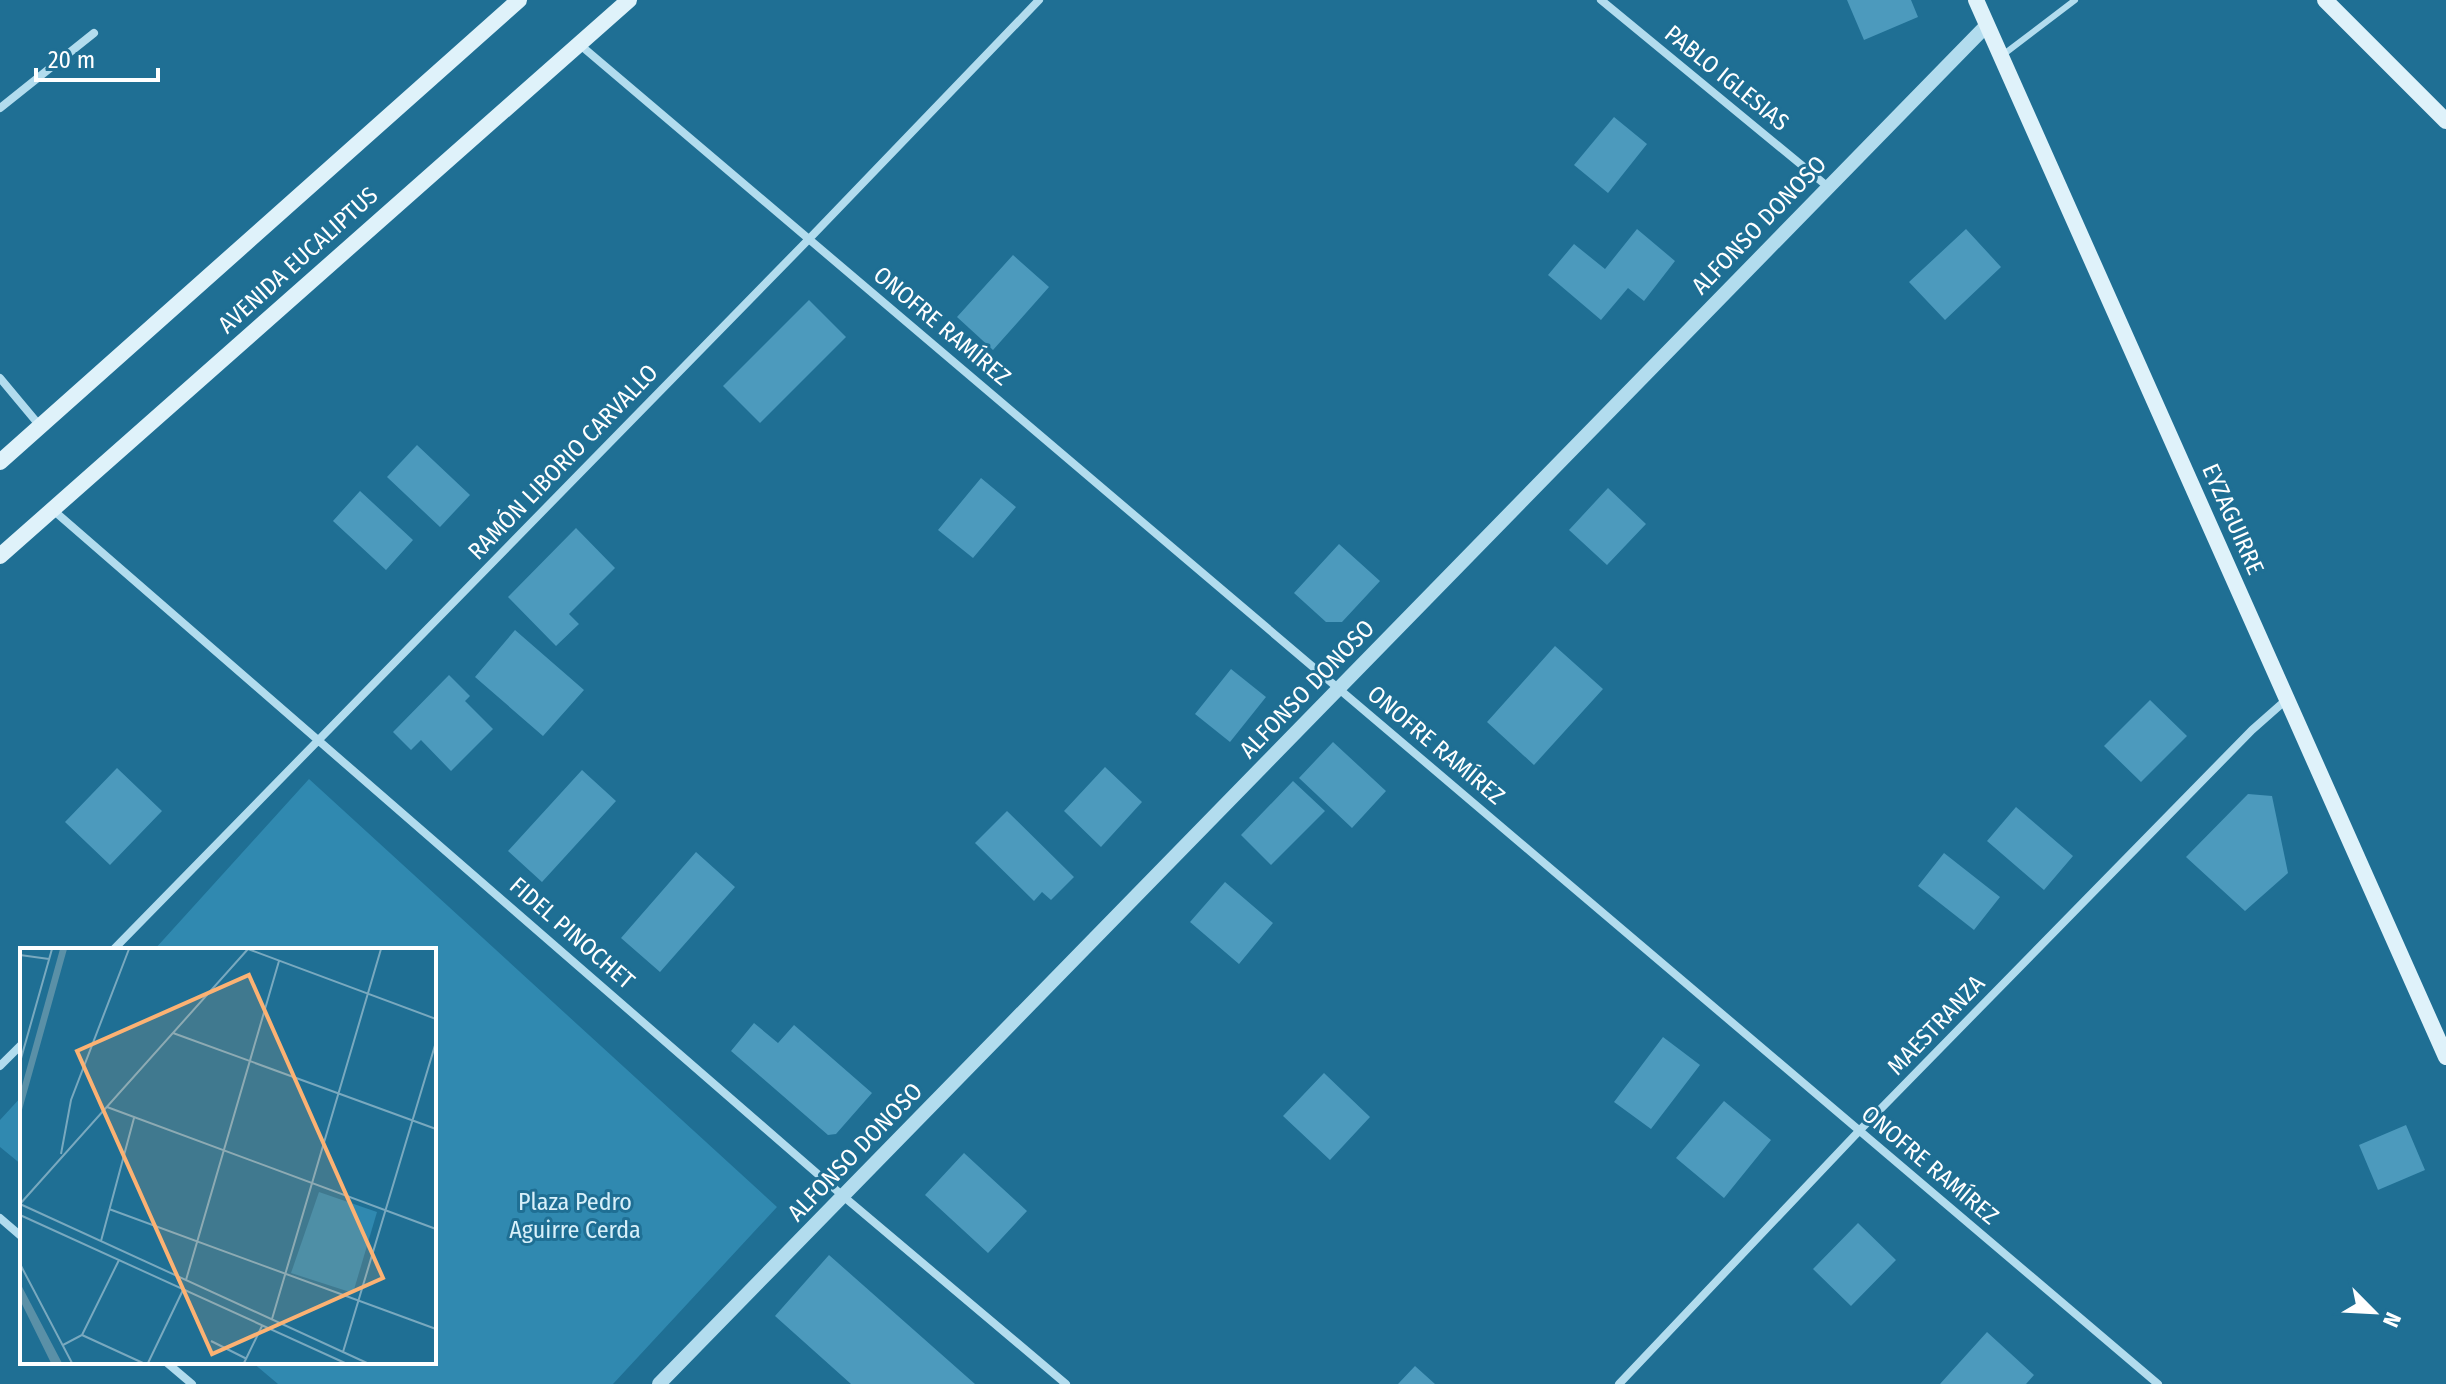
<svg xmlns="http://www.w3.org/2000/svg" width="2446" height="1384" font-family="'Fira Sans Condensed',sans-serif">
<rect width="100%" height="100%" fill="#1f6f94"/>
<path fill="#3089b0" d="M309 779 777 1207 613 1384H278L252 1362H434V950H154Z
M22 1096V1165L0 1147V1120Z"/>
<path fill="#4c9abd" d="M1847 0H1911L1918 17 1864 40Z
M1614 117 1647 144 1608 193 1574 165Z
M1637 229 1675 261 1644 301 1628 288 1601 320 1548 275 1574 244 1605 269Z
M1966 229 2001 267 1945 320 1909 282Z
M1013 255 1049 287 993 350 957 317Z
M809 300 846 337 760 423 723 386Z
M417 445 470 495 440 527 387 477Z
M981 478 1016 507 973 558 938 530Z
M1608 488 1646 524 1607 565 1569 530Z
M360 491 413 540 386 570 333 521Z
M576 528 615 568 569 614 579 624 556 646 508 597Z
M1339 544 1380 581 1342 622H1326L1294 593Z
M515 630 584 690 543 736 475 677Z
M1555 646 1603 689 1534 765 1487 722Z
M1231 669 1266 697 1230 742 1195 714Z
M449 675 470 696 465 701 493 729 451 771 421 740 411 750 393 732Z
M2150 700 2187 736 2141 782 2104 746Z
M1333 742 1386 791 1352 828 1299 778Z
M1105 767 1142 802 1101 847 1064 811Z
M117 768 162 811 110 865 65 822Z
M582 770 616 801 542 882 508 851Z
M1293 781 1325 811 1271 865 1241 835Z
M2248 794 2272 796 2288 873 2245 911 2186 857Z
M2016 807 2073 856 2044 890 1987 841Z
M1007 811 1074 877 1051 900 1042 892 1034 901 975 843Z
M696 852 735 887 660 972 621 938Z
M1944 853 2000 897 1974 930 1918 886Z
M1225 882 1273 923 1239 964 1190 922Z
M754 1023 778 1043 794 1025 872 1093 836 1134 828 1135 731 1051Z
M1663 1037 1700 1065 1651 1129 1614 1102Z
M1324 1073 1370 1117 1330 1160 1283 1116Z
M1724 1101 1771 1140 1724 1198 1676 1158Z
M2406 1125 2425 1170 2378 1190 2359 1145Z
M964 1153 1027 1211 988 1253 925 1195Z
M1858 1223 1896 1260 1851 1306 1813 1269Z
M829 1255 975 1384H851L775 1316Z
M1987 1332 2034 1375 2026 1384H1940Z
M1415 1366 1435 1384H1398Z"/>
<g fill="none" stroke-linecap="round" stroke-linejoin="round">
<path stroke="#b2dcee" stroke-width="6" d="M2004 54 2075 0"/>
<path stroke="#b2dcee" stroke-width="8" d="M1601 0 1827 186
M579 44 2158 1384
M0 108 94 33
M0 378 40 426
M53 510 843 1196 1066 1384
M113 950 809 239 1039 0
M0 1066 22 1044
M0 1218 22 1237
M166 1362 192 1384
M1619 1384 1859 1131 2252 730 2286 700"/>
<path stroke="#b2dcee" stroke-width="14" d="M659 1384 1987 25"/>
<path stroke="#dff2fa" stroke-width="16" d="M1976 0 2446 1057
M2325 0 2446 121
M0 462 519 0
M0 556 629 0"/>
</g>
<g text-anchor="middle" stroke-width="6" stroke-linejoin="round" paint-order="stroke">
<g font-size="24" fill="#fff" stroke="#1f6f94">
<text transform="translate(1727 78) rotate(39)" y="8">PABLO IGLESIAS</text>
<text transform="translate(1759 225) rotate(-46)" y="8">ALFONSO DONOSO</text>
<text transform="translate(298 260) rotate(-42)" y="8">AVENIDA EUCALIPTUS</text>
<text transform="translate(942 326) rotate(40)" y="8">ONOFRE RAMÍREZ</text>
<text transform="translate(563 462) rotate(-46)" y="8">RAMÓN LIBORIO CARVALLO</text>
<text transform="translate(2233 519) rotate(66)" y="8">EYZAGUIRRE</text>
<text transform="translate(1307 689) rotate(-46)" y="8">ALFONSO DONOSO</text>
<text transform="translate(1436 745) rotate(40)" y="8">ONOFRE RAMÍREZ</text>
<text transform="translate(572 933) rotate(41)" y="8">FIDEL PINOCHET</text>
<text transform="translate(1936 1025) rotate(-46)" y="8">MAESTRANZA</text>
<text transform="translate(855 1152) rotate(-46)" y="8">ALFONSO DONOSO</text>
<text transform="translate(1930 1165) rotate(40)" y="8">ONOFRE RAMÍREZ</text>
</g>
<g font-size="24" fill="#d8f0fa" stroke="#1f6f94">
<text x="575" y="1210">Plaza Pedro<tspan x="575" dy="28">Aguirre Cerda</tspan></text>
</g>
</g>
<g transform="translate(20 948)">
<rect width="416" height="416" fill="#1f6f94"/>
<path d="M299 244 357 264 333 345 271 325Z" fill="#3089b0"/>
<path d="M40 1H47L0 169V145ZM0 335 42 415H31L0 352Z" fill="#5a90a7"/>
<path fill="none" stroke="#79a9bf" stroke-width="2" d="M228 1 416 71M0 7 29 11M153 85 416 181M0 114 32 1M87 159 416 281M41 206 51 152 109 1M0 256 347 415M0 256 228 1M89 261 416 381M0 267 325 415M81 293 114 170M0 316 52 415M166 332 259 13M252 371 361 1M62 387 123 415M191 393 227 411M43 397 62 387 99 312M323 404 416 94M128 415 163 342M224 415 242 378"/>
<path fill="#fcb273" fill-opacity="0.15" stroke="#fcb273" stroke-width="4" d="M229 27 363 330 192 406 57 103Z"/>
<rect width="416" height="416" fill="none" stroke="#fff" stroke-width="4"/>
</g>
<g transform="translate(2374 1312) rotate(114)" stroke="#1f6f94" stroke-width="6" paint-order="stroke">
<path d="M0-6L14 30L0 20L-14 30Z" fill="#ffffff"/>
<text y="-12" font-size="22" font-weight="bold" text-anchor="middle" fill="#ffffff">N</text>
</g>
<path d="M36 68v12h122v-12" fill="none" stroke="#ffffff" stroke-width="4"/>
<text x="48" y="68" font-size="24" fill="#ffffff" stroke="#1f6f94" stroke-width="6" paint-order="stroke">20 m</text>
</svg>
